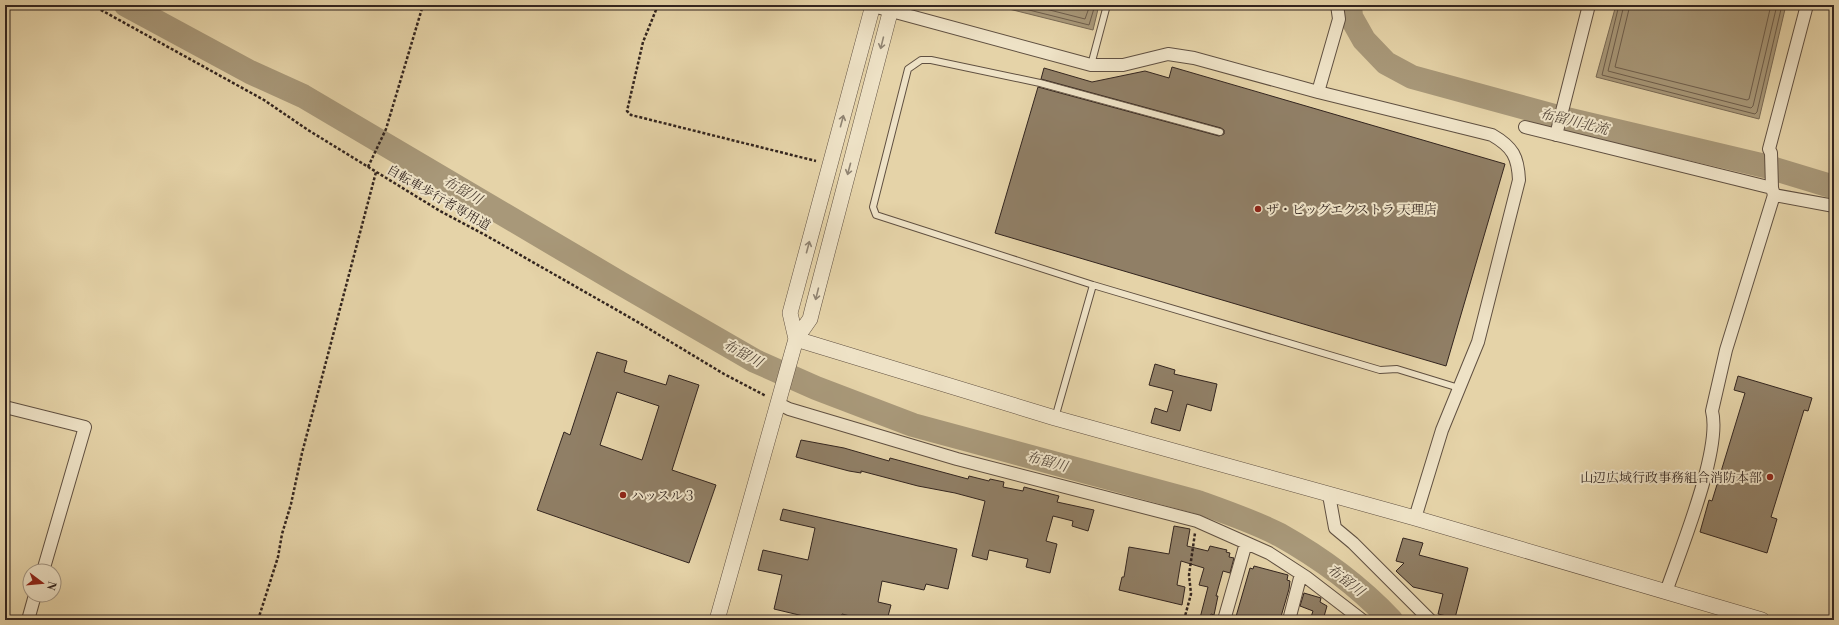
<svg xmlns="http://www.w3.org/2000/svg" width="1839" height="625" font-family="'Libre Bodoni','Noto Serif JP',serif">
<rect width="100%" height="100%" fill="#e5d3a8"/>
<filter id="stains"><feTurbulence type="fractalNoise" baseFrequency=".005" numOctaves="4"/><feColorMatrix values="0 0 0 0 .2 0 0 0 0 .09 0 0 0 0 .02 0 0 0 .5 -.17"/></filter>
<radialGradient id="worn" r=".72"><stop offset=".6" stop-color="#630" stop-opacity="0"/><stop offset="1" stop-color="#630" stop-opacity=".3"/></radialGradient>
<path fill="#a89879" stroke="#796a55" d="M993 5H1099L1093 30Z
M1616 5H1786L1759 119 1596 77Z"/>
<g fill="none" stroke-linecap="round" stroke-linejoin="round">
<path stroke="#6e5e4c" stroke-width="1" d="M1009 5 1089 25 1095 5
M1030 5 1085 19 1090 5
M1619 5 1602 75 1755 114 1757 112 1782 5
M1624 5 1608 71 1751 108 1753 106 1777 5
M1630 5 1615 67 1747 100 1749 99 1771 5"/>
<path stroke="#a89879" stroke-width="24" d="M126 5 250 72 303 96 620 283 755 361 816 388 913 425 1198 502C1226 512 1255 522 1280 535 1321 558 1359 586 1391 620
M1350 5 1351 17 1364 40 1386 63 1412 77 1562 118 1765 166 1834 187"/>
</g>
<path fill="#907f66" stroke="#33251f" fill-rule="evenodd" d="M1172 67 1505 164 1446 366 995 233 1038 87 1219 136 1224 134V130L1221 128 1041 79 1044 68 1092 82 1145 71 1169 78Z
M597 352 627 361 624 372 666 385 669 375 699 385 672 470 716 485 689 563 537 510 564 432 570 435ZM617 392 659 406 642 460 600 445Z
M1155 364 1175 370 1174 374 1217 384 1211 411 1187 404 1180 431 1151 423 1155 408 1167 412 1173 391 1149 385Z
M1738 376 1812 398 1808 411 1804 410 1771 517 1777 519 1767 553 1700 532 1709 500 1712 501 1745 393 1734 390Z
M801 440 844 448 889 461 890 458 968 479 969 476 989 481 990 479 1004 482 1003 487 1023 491 1024 487 1059 496 1057 502 1094 510 1088 531 1072 526 1073 521 1053 516 1046 541 1057 544 1050 573 1026 567 1028 559 989 550 987 560 972 556 985 501 955 493 918 486 861 471V473L849 471 796 457Z
M783 509 957 549 948 589 926 584 924 590 882 581 878 602 891 605 887 620H866L842 614 841 620H820L774 609 782 575 758 570 763 550 808 560 815 528 780 520Z
M1174 526 1190 529 1187 546 1208 551 1210 546 1227 550 1226 552 1230 553 1229 557 1234 558 1230 573 1223 571 1216 596H1218L1214 615 1211 614 1209 620 1200 618 1208 587 1199 585 1204 568 1181 561 1177 585 1185 587 1182 605 1119 590 1122 577H1124L1129 547 1169 554Z
M1403 538 1423 543 1419 555 1468 568 1455 618 1438 614 1443 594 1413 587 1396 571 1404 563 1396 561Z
M1254 566 1288 575 1287 580 1290 581 1289 589 1280 620H1235L1250 568 1253 569Z
M1304 593 1321 598 1320 602 1327 606 1323 620H1310L1313 611 1300 606Z"/>
<g fill="none" stroke-linecap="round" stroke-linejoin="round">
<g stroke="#605041" stroke-width="8">
<path id="service" d="M1091 65 1107 5
M1220 132 1040 83 931 60H921L908 69 873 207 876 215 1093 285 1380 370 1397 369 1459 388
M1055 418 1093 285"/>
</g>
<g stroke="#605041" stroke-width="14">
<path id="minor" d="M873 6 1091 65H1123L1168 54 1194 58 1318 92 1492 135C1513 147 1518 157 1519 180L1478 342 1442 430 1415 518
M1318 92 1339 19 1337 5
M1525 127 1772 188
M1556 135 1589 5
M1774 195 1834 206
M779 404 789 409 957 459 1197 521 1269 553 1306 577 1362 620
M5 407 85 427 43 571
M1329 495 1335 528 1353 543 1430 620
M1666 592C1680 551 1722 449 1712 411L1726 350 1774 195 1772 188 1771 153 1769 149 1807 5
M28 620 35 595
M1224 620 1246 543
M1289 620 1301 574"/>
</g>
<g stroke="#605041" stroke-width="16">
<path id="tertiary" d="M796 339 1055 418 1415 518 1762 620
M796 339 790 313 873 5
M717 620 796 339 810 319 813 307 892 5"/>
</g>
<path stroke="#33251f" stroke-width="2.5" stroke-dasharray="3 2" stroke-linecap="butt" d="M92 5 264 100 308 130 440 211 487 236 636 321 724 374 766 396
M658 5 643 42 627 111 631 115 816 161
M368 167 386 129 423 5
M258 620 278 557 282 534 291 504 302 453 376 172
M1184 620 1191 594 1189 575 1195 533"/>
<use href="#service" stroke="#eee2c6" stroke-width="6"/>
<use href="#minor" stroke="#eee2c6" stroke-width="12"/>
<use href="#tertiary" stroke="#eee2c6" stroke-width="15"/>
</g>
<defs><path id="oneway-shaft" d="M-6 0H5M1.5-3L5.5 0L1.5 3" fill="none" stroke-width="1.6" stroke-linecap="round" stroke-linejoin="round"/></defs>
<g stroke="#908472">
<use href="#oneway-shaft" transform="translate(882 43) rotate(104)"/>
<use href="#oneway-shaft" transform="translate(842 121) rotate(-75)"/>
<use href="#oneway-shaft" transform="translate(849 169) rotate(105)"/>
<use href="#oneway-shaft" transform="translate(808 247) rotate(-75)"/>
<use href="#oneway-shaft" transform="translate(817 294) rotate(104)"/>
</g>
<g fill="#8f2418" stroke="#eee2c6" stroke-width="1.5">
<circle cx="1258" cy="209" r="4"/>
<circle cx="1770" cy="477" r="4"/>
<circle cx="623" cy="495" r="4"/>
</g>
<g text-anchor="middle" stroke-width="4" stroke-linejoin="round" paint-order="stroke">
<g font-size="13" fill="#33251f" stroke="#eee2c6">
<text transform="translate(439 197) rotate(30)" y="5">自転車歩行者専用道</text>
</g>
<g font-size="13" fill="#33251f" stroke="#eee2c6" text-anchor="start">
<text x="1266" y="214">ザ・ビッグエクストラ 天理店</text>
<text x="1762" y="482" text-anchor="end">山辺広域行政事務組合消防本部</text>
<text x="631" y="500">ハッスル３</text>
</g>
<g font-size="14" font-style="italic" fill="#56483a" stroke="#eee2c6">
<text transform="translate(1574 121) rotate(14)" y="5">布留川北流</text>
<text transform="translate(463 190) rotate(30)" y="5">布留川</text>
<text transform="translate(743 353) rotate(29)" y="5">布留川</text>
<text transform="translate(1047 461) rotate(15)" y="5">布留川</text>
<text transform="translate(1346 580) rotate(38)" y="5">布留川</text>
</g>
</g>
<rect width="1839" height="625" fill="none" stroke="#e5d3a8" stroke-width="20"/>
<rect x="6" y="6" width="1827" height="613" fill="none" stroke="#33251f" stroke-width="2"/>
<rect x="10" y="10" width="1819" height="605" fill="none" stroke="#33251f"/>
<g transform="translate(42 583) rotate(106)"><circle r="19" fill="#eee2c6" stroke="#a39683"/>
<path d="M0-3L7 15L0 10L-7 15Z" fill="#8f2418"/>
<text y="-6" font-size="11" font-weight="bold" text-anchor="middle" fill="#33251f">N</text>
</g>
<rect width="100%" height="100%" filter="url(#stains)"/>
<rect width="100%" height="100%" fill="url(#worn)"/>
</svg>
